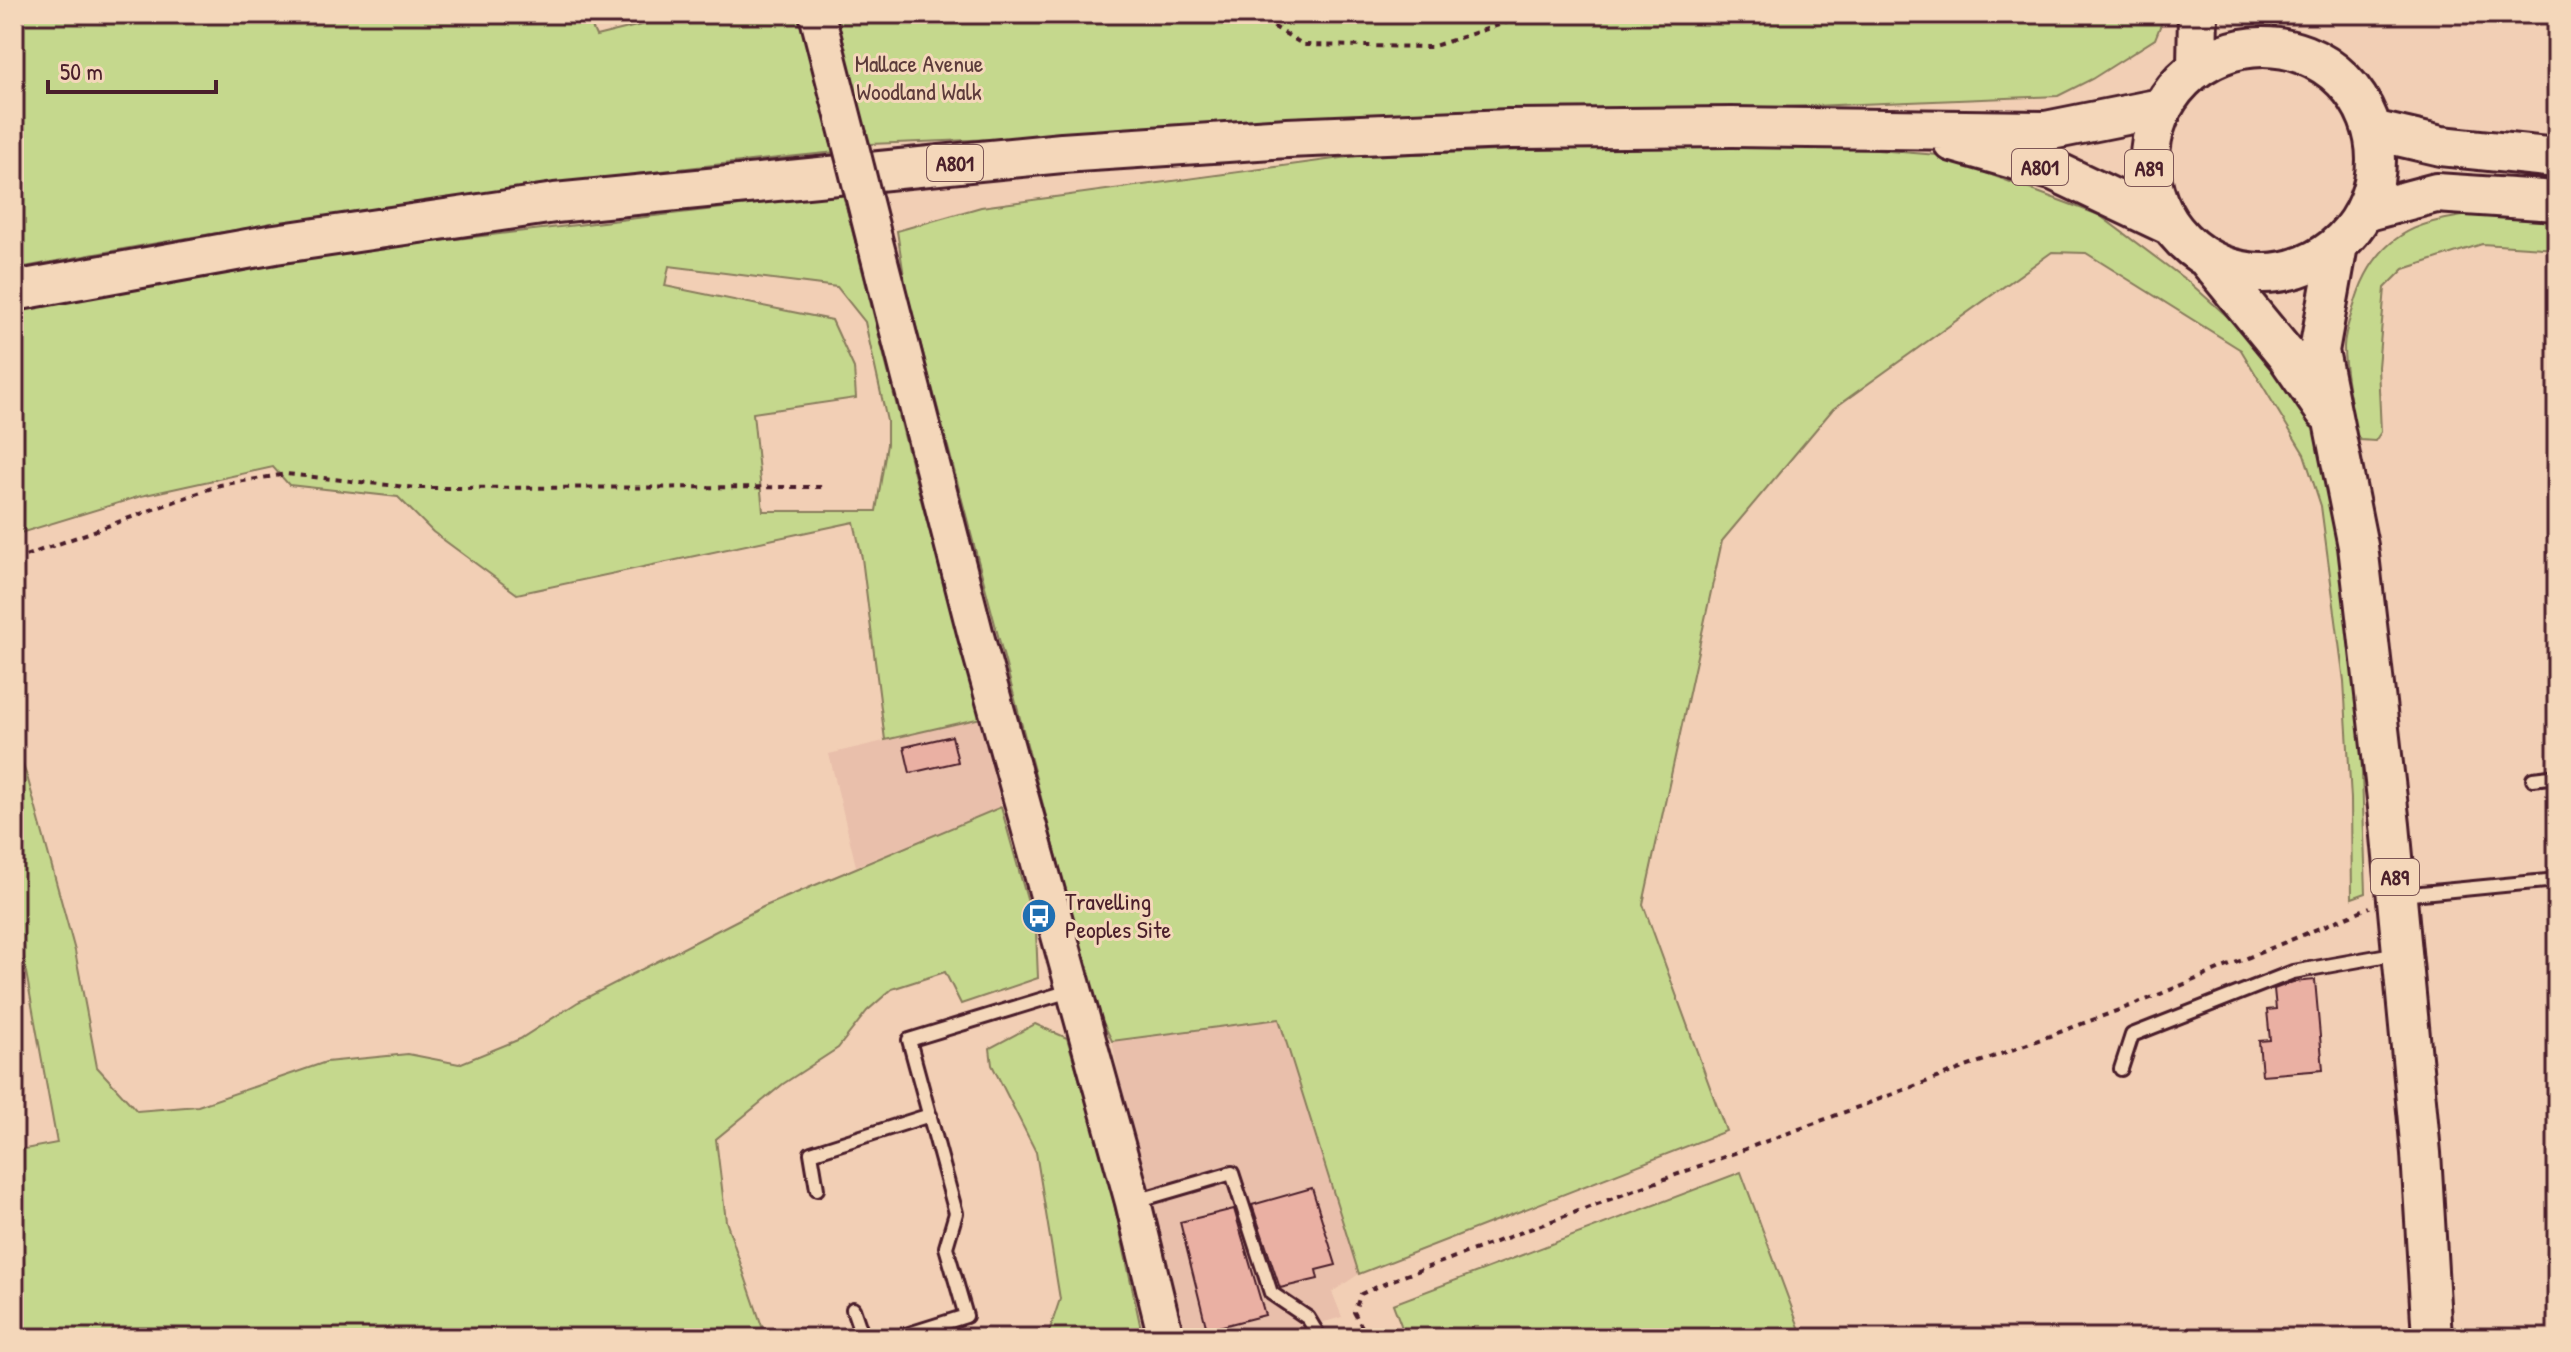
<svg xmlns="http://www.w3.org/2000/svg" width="2571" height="1352" font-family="'Patrick Hand',sans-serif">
<rect width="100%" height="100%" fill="#f2cfb5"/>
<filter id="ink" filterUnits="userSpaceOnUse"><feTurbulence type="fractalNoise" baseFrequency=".0125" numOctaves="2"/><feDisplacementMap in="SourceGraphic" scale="16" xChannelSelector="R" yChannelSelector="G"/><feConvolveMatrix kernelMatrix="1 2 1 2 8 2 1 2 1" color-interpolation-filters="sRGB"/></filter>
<g filter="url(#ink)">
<path fill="#e9bfab" d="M981 718 1001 807 856 866 829 754Z
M1279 1018 1359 1274 1332 1292 1342 1317 1268 1338H1177L1131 1138 1112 1041Z"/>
<path fill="#c5d88d" stroke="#887c5c" stroke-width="2" fill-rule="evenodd" d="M14 14H586L596 36 685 14H798L836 152C560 180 286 217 14 269Z
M824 14H2165L2155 39 2092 79 2058 96 870 144Z
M1618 147H1841L1938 155 2099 215 2190 283 2277 361 2315 416 2334 483 2361 745 2366 893 2352 898 2351 799 2344 681 2321 506 2304 454 2241 350 2086 253 2052 252 1833 409 1722 541 1643 904 1726 1131 1359 1274 1279 1019 1112 1041 1098 1012 906 289 897 231 981 207 1356 156Z
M843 194 915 478 981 718 885 740 862 558 854 522 517 594 433 532 398 497 289 485 273 467 141 496 14 535V308L370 249ZM669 266 837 287 865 322 887 421V444L876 511H763L753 413 856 398 854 368 832 320 665 286Z
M2518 211 2557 215V249L2482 244 2404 269 2385 288 2378 367 2381 432 2375 441 2360 440 2355 432C2352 404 2344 374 2344 347 2344 331 2352 314 2356 299 2382 217 2444 217 2518 211Z
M14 744 27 776 75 951 97 1067 137 1111 198 1106 326 1062 408 1054 459 1064 520 1039 578 1002 763 907 1001 807 1036 931 1038 978 961 1004 945 972 892 989 867 1011 838 1048 783 1084 716 1139 726 1221 766 1338H14V1151L57 1143 14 906Z
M1035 1024 1067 1038 1107 1171 1143 1338H1047L1060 1299 1036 1152 992 1065 990 1048Z
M1741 1172 1803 1338H1406L1393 1304Z"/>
<path fill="#eab0a3" stroke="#4a1f2b" stroke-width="2" d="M952 736 958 762 910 773 904 747Z
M2315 980 2323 1070 2262 1075 2259 1041 2270 1040 2267 1010 2276 1009 2274 989 2293 982Z
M1312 1188 1336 1265 1316 1270 1318 1279 1280 1288 1252 1205Z
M1234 1209 1265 1315 1207 1330 1180 1222Z"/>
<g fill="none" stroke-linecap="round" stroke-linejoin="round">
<g stroke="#4a1f2b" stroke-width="18">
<path id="service" d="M2533 779 2557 776
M2401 895 2557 880
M2121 1069 2132 1035 2293 972 2399 953
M817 1189 811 1153 930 1115
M1136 1201 1232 1173 1271 1293 1308 1318 1320 1338
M853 1309 863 1338
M896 1338 966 1316 946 1247 956 1213 909 1040 1073 990"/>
</g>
<g stroke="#4a1f2b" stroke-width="40">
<path id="secondary" d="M817 14 848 135
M874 238 976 636 1133 1202 1166 1338"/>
</g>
<g stroke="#4a1f2b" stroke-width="44">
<path id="primary" d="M2150 160a113 113 0 1 1 226 0a113 113 0 1 1-226 0Z
M2197 66 2198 14
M2372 130 2441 146 2557 158
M1953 142 2055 171 2169 225
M2364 212 2436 193 2557 201
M2338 245 2319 351 2358 546 2390 825 2421 1153 2432 1338
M2209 261 2287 356 2325 411
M14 291 275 244 555 203 1062 153 1287 138 1509 129 1732 127 2046 131 2161 108"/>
</g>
<path stroke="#4a1f2b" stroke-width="4" stroke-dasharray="6 6" stroke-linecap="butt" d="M1253 14 1304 45 1431 47 1533 14
M14 560 220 485 286 474 416 488 826 487
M1368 1338 1354 1312 1361 1294 1393 1280 2146 1000 2370 907"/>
<use href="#service" stroke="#f4d7ba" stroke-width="12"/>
<use href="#secondary" stroke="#f4d7ba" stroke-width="34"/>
<use href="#primary" stroke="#f4d7ba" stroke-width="38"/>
<g stroke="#4a1f2b" stroke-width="40" stroke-linecap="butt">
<path id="secondary-bridge" d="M848 135 874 238"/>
</g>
<use href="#secondary-bridge" stroke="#f4d7ba" stroke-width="34"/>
</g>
</g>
<defs>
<g id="bus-disc" transform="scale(1.8)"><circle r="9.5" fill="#1f6fb2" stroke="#f4d7ba"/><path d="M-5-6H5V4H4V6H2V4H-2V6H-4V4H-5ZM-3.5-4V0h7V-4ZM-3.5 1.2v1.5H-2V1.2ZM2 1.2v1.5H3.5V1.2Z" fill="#fff"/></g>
</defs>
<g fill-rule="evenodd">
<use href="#bus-disc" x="1039" y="916"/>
</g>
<g text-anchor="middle" stroke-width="6" stroke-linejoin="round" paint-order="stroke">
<g fill="#f4d7ba" stroke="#7d5656" stroke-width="2">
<rect x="927" y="145" width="56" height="36" rx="6"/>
<rect x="2012" y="149" width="56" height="36" rx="6"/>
<rect x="2125" y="150" width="48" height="36" rx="6"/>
<rect x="2371" y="859" width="48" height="36" rx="6"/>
</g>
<g font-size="22" font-weight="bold" fill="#4a1f2b">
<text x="955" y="171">A801</text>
<text x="2040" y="175">A801</text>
<text x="2149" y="176">A89</text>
<text x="2395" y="885">A89</text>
</g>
<g font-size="24" fill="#5c3b3a" stroke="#f4d7ba">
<text x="919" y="72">Mallace Avenue<tspan x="919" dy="28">Woodland Walk</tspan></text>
</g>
<g font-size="24" fill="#4a1f2b" stroke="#f4d7ba" text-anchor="start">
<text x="1065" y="910">Travelling<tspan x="1065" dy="28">Peoples Site</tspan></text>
</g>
</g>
<rect width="2571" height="1352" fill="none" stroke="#f4d7ba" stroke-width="48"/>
<rect x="24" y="24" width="2523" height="1304" fill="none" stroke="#4a1f2b" stroke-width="3" filter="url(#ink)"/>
<path d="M48 80v12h168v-12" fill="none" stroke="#4a1f2b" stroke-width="4"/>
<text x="60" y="80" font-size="24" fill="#4a1f2b" stroke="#f4d7ba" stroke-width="6" paint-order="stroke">50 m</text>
</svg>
